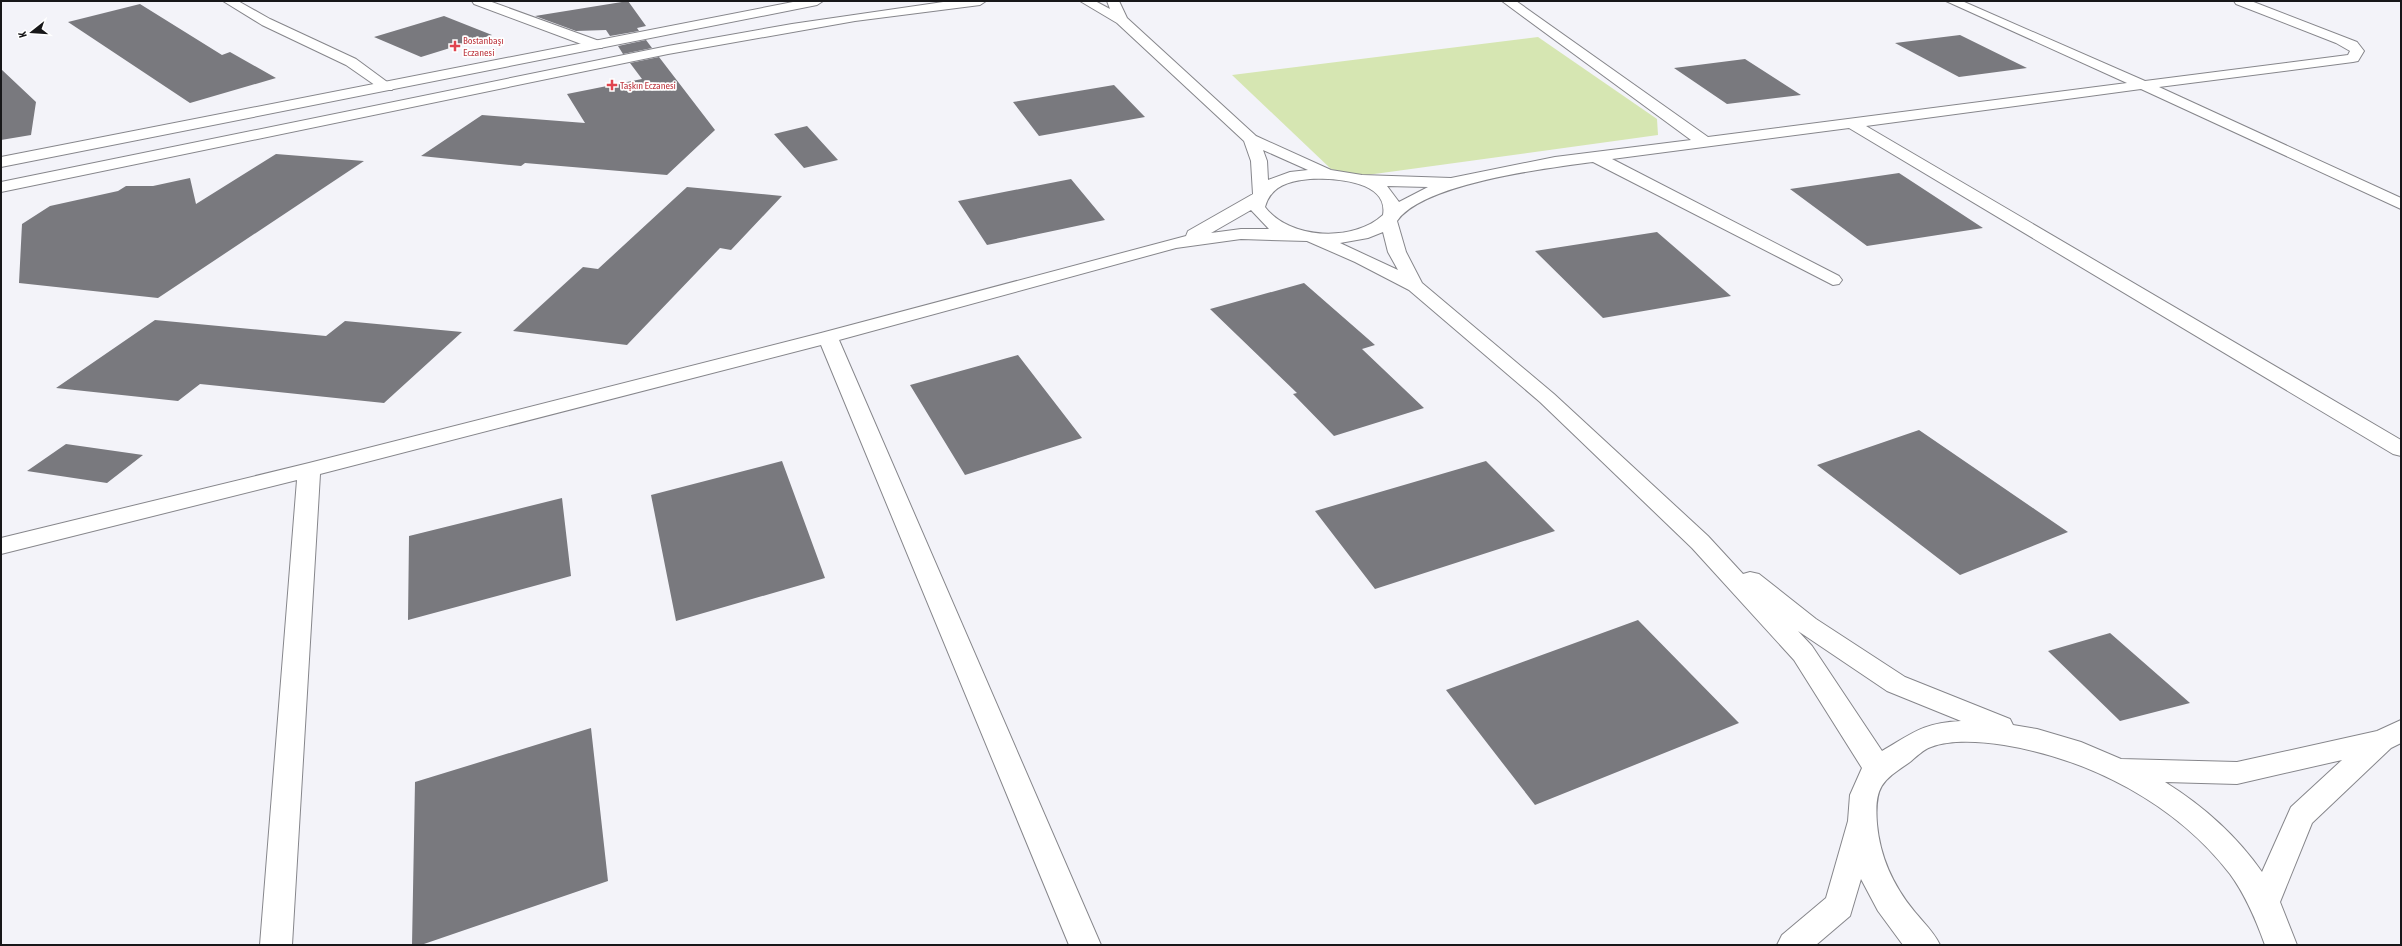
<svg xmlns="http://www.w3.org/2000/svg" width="2402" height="946" font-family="'Asap Condensed',sans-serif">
<rect width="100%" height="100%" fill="#f3f3f9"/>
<path fill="#d6e6b2" d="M1538 37 1657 119 1658 135 1367 175 1351 174 1331 169 1232 75Z"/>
<path fill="#79797e" d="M628 1 646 26 637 28 639 31 610 36 606 30 576 31 535 16Z
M140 4 222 55 230 52 276 78 190 103 68 22Z
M444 16 492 35 421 57 374 37Z
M1960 35 2027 68 1959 77 1895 43Z
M646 40 652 48 623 54 618 46Z
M659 57 715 130 667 175 525 163 521 166 421 156 482 115 585 123 567 94 642 79 630 63Z
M1745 59 1801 95 1727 104 1674 68Z
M1 69 36 102 31 135 1 140Z
M1114 85 1145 117 1039 136 1013 102Z
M807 126 838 160 804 168 774 134Z
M276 154 364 161 158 298 19 283 22 224 50 206 118 191 126 186H153L190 178 196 204Z
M1899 173 1983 228 1867 246 1790 189Z
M1071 179 1105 220 987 245 958 201Z
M687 187 782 196 731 250 720 248 627 345 513 331 583 267 598 269Z
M1657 232 1731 296 1603 318 1535 251Z
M1304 283 1375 345 1362 349 1424 408 1334 436 1293 394 1297 393 1210 309Z
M155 320 326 336 345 321 462 332 384 403 200 384 178 401 56 388Z
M1018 355 1082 438 965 475 910 385Z
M1919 430 2068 532 1960 575 1817 465Z
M66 444 143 455 107 483 27 471Z
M782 461 825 578 676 621 651 495Z
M1486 461 1555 531 1375 589 1315 511Z
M562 498 571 576 408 620 409 536Z
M1638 620 1739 723 1535 805 1446 690Z
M2110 633 2190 703 2120 721 2048 651Z
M591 728 608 881 421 945H412L415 782Z"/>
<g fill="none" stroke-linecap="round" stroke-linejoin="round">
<g stroke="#86868b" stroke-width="2">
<path id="minor" d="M223 1H238L270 19 356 59 394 87 392 90H382L346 65 262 25Z
M472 1H489L602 42 604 45 602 48H592L474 4Z
M1080 1H1095L1110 9 1107 1H1119L1127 18 1256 136 1331 170 1362 175 1451 178 1555 157 1691 140 1502 1H1516L1708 137 2127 83 1946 1H1962L2145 81 2348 55 2350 51 2336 43 2236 4 2234 1H2251L2357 42 2364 51 2358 61 2353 62 2159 87 2401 198V209L2141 89 1866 126 2401 440V456L2393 454 1849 128 1612 159 1839 276 1842 280 1839 284 1833 285 1593 162C1548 168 1423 183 1397 221L1406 252 1422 283 1554 394 1708 536 1743 574 1750 572 1759 574 1816 619 1905 677 2010 719 2013 725 2037 729 2081 742 2121 759 2237 762 2377 731 2401 720V743L2391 748 2312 823 2280 902 2297 945H2265C2256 920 2246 896 2230 874 2176 804 2090 759 2004 745 1982 742 1953 739 1931 747 1924 749 1916 757 1910 762 1882 781 1874 786 1877 824 1880 857 1893 885 1914 911 1923 922 1934 932 1940 945H1903L1878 911 1861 879 1850 916 1816 945H1777L1782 935 1826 898 1848 821 1850 795 1862 768 1794 660 1692 548 1540 402 1409 290 1355 262 1307 241 1241 239 1176 248 839 340 1101 945H1069L821 345 320 474 292 945H260L297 480 1 554V538L309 463 821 333 1186 236 1188 231 1253 194 1251 161 1244 141 1117 23ZM1263 150 1308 170 1290 172 1268 180 1267 161ZM1310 179C1335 178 1389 181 1383 215 1354 242 1290 240 1265 207 1271 185 1290 181 1310 179ZM1387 186 1428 187 1399 202ZM1251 210 1269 229H1241L1211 233ZM1383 232 1388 252 1398 270 1340 243 1368 238ZM1798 631 1887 691 1961 721C1922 723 1913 733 1882 751L1812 646ZM2342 760 2291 807 2262 872C2237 836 2202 805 2165 782L2237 784Z"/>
</g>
<g stroke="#86868b" stroke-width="2">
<path id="major" d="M798 1H823L817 5 1 167V157Z
M950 1H986L980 5 855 21 668 54 1 192V182L668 46 792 24Z"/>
</g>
<use href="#minor" fill="#fff" fill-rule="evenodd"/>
<use href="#major" fill="#fff" fill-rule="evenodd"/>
</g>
<g fill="#e0444e" stroke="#fff" stroke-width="1.5">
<path d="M453 40h4v4h4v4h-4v4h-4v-4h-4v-4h4z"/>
<path d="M610 79h4v4h4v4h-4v4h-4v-4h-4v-4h4z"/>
</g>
<g text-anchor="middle" stroke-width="3.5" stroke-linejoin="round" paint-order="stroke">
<g font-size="10" fill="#be3a42" stroke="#fff" text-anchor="start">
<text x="463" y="44">Bostanbaşı<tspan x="463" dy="12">Eczanesi</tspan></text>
<text x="620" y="89">Taşkın Eczanesi</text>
</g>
</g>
<rect width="2402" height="946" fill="none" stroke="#171719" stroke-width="4"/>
<g transform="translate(32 32) rotate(253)" stroke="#ffffff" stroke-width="3" paint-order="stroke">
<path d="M0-3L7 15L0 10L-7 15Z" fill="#171719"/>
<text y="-6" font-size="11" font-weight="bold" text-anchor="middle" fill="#171719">K</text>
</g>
</svg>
